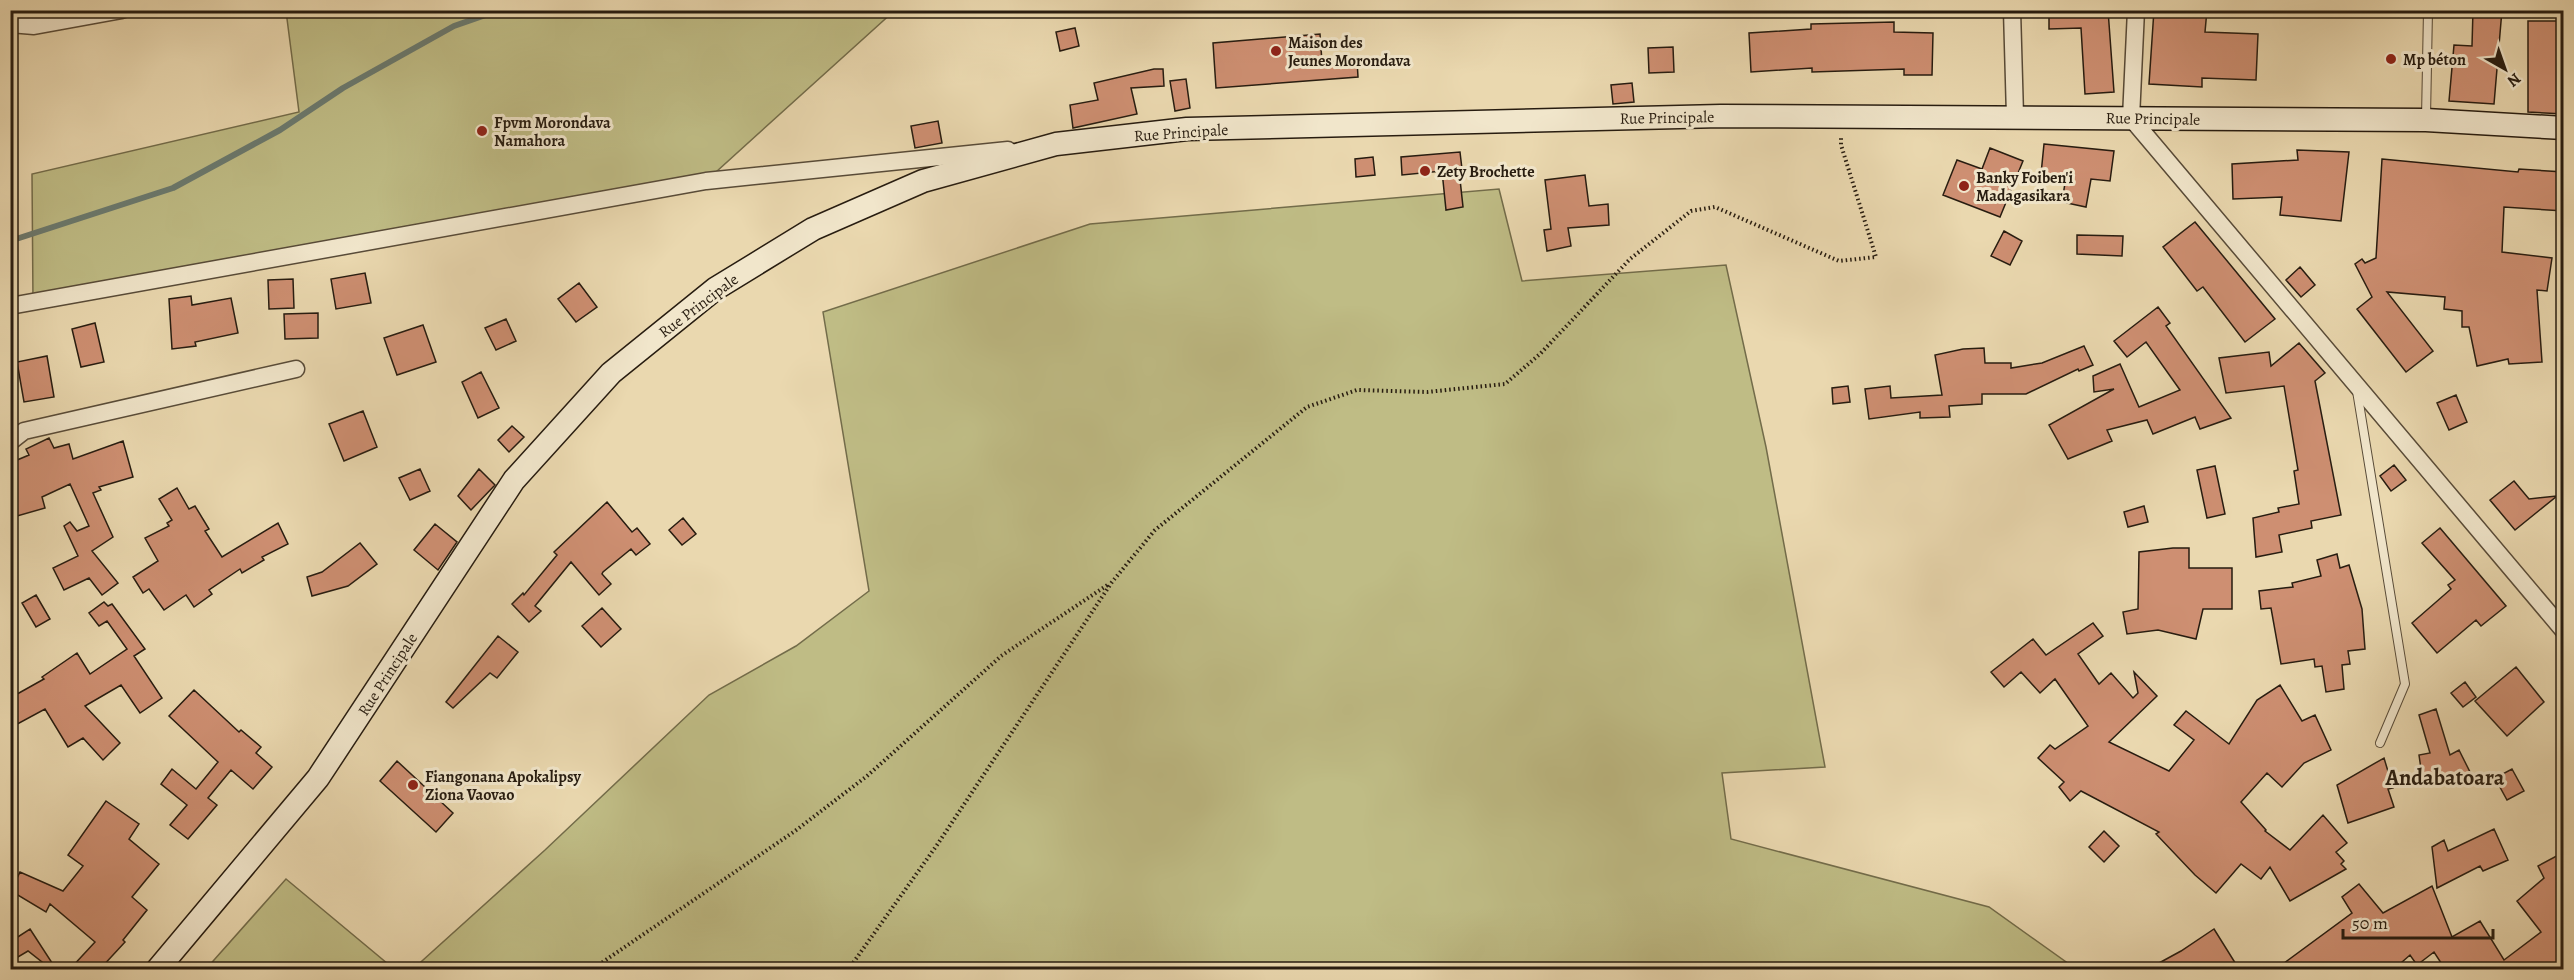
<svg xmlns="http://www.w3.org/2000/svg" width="2574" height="980" font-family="Alegreya,serif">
<rect width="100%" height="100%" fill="#ead8af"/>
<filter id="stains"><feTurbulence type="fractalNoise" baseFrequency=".00333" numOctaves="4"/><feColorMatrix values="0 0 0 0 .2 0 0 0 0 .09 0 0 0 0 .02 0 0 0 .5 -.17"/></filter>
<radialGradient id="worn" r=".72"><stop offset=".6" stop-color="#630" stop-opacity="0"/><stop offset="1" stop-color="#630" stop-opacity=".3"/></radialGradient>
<path fill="#bfbc85" stroke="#736c4a" stroke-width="1.5" d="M286 11H894L706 181 33 302 32 174 299 112Z
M1499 189 1522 281 1726 265 1766 447 1825 767 1722 773 1731 839 1989 907 2076 969 412 970 545 850 709 695 796 646 869 591 823 312 1090 224Z
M286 879 394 969H206Z"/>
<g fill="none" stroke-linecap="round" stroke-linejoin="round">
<path stroke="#6b7a6f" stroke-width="6" d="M10 241 173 188 280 130 343 88 454 26 500 10"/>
</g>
<path fill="#ce8f72" stroke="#271c10" stroke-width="1.5" d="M2049 10H2108L2114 92 2085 94 2081 28 2049 29Z
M2154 10H2207L2205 32 2258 34 2256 80 2202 78V87L2149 84Z
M2473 10H2502L2494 104 2449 101 2454 45 2472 46Z
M2528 21H2559L2557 73H2564V114L2528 112Z
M1894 22V32L1933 33 1932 75H1904V69L1812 72V68L1751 72 1749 33 1811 29V24Z
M1075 28 1079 46 1060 51 1056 32Z
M1320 34 1322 62 1357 60 1358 77 1216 88 1213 43Z
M1673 47 1674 72 1649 73 1648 48Z
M1154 69H1163L1164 86 1131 88 1137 114 1073 128 1070 105 1098 100 1094 83Z
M1186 79 1190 108 1175 111 1170 81Z
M1632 83 1634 102 1613 104 1611 85Z
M938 121 942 143 915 148 911 126Z
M2044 144 2114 151 2110 181 2091 179 2086 207 2062 202 2066 177 2041 174Z
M1990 148 2023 161 2000 217 1943 195 1957 160 1982 169Z
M2297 150 2349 152 2341 221 2280 215 2282 197 2233 199 2232 164 2298 160Z
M1460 152 1462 169 1459 170 1463 207 1446 210 1442 171 1402 175 1401 157Z
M1373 157 1375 175 1356 177 1355 159Z
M2382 159 2518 172 2519 169 2564 172V211L2504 207 2502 252 2552 258 2547 291 2537 290 2542 362 2509 364 2508 359 2477 366 2469 327H2462V311L2444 309 2445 297 2387 292 2433 351 2406 372 2357 309 2372 297 2355 264 2362 259 2365 263 2376 258Z
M1585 175 1589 206 1608 204 1609 225 1568 228 1571 246 1547 251 1544 230 1551 229 1545 180Z
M2195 222 2275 319 2245 342 2203 287 2197 291 2163 247Z
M2004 231 2022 241 2010 265 1991 256Z
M2077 235 2123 236 2122 256 2077 254Z
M2300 267 2315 285 2301 297 2286 280Z
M365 273 371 303 336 309 331 279Z
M293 279 294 308 269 309 268 280Z
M579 283 597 307 576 322 558 299Z
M191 296 192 305 231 298 238 333 195 342 196 346 172 349 169 299Z
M2158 307 2170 323 2166 326 2231 418 2200 429 2195 417 2153 434 2147 420 2107 430 2112 441 2068 459 2049 425 2114 389 2094 392 2093 376 2120 364 2139 407 2180 390 2146 342 2127 357 2114 341Z
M318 313V338L285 339 284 314Z
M506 319 516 341 496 350 485 328Z
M95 323 104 362 81 367 72 329Z
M423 325 436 362 397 375 384 338Z
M2299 343 2325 373 2315 381 2341 515 2311 521 2312 528 2279 535 2282 552 2256 557 2253 518 2279 512 2278 508 2299 504 2294 471 2298 470 2284 386 2226 393 2219 358 2269 352 2271 366Z
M2084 346 2093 365 2079 371 2078 369 2026 394H1982V404L1949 406 1950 417 1920 418V412L1869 419 1865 389 1890 386 1891 398 1942 395 1935 355 1963 349 1984 348 1985 363H2011V368L2042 363Z
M47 356 54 397 24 402 17 362Z
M481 372 499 408 478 418 462 382Z
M1848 386 1850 402 1833 404 1832 388Z
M2456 395 2467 422 2449 430 2437 403Z
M363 411 377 447 344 461 329 424Z
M512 426 524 437 509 452 498 440Z
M49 438 54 448 69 444 73 459 123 441 133 477 99 487 101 490 93 493 113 537 92 551 118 583 102 595 89 578 64 590 53 568 78 556 64 526 70 522 77 531 89 526 70 484 42 497 45 508 10 518V479L16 477 10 463 29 455 26 449Z
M2394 465 2406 480 2391 491 2380 476Z
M2215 466 2225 514 2207 518 2197 470Z
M420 469 430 491 410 500 399 478Z
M479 469 495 485 471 510 458 496Z
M2514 481 2529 499 2557 496 2515 530 2490 500Z
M177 488 189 509 195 506 209 529 205 531 222 557 278 523 288 544 262 557 264 560 242 573 240 569 209 590 212 594 194 607 186 595 164 610 149 589 143 593 133 577 158 561 145 538 169 526 167 523 172 520 159 499Z
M607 502 632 532 637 528 650 544 636 555 631 549 603 572 602 574 611 584 599 595 571 562 535 606 541 611 529 622 512 604 523 593 524 595 557 555 554 552Z
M2144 506 2148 522 2128 527 2124 512Z
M683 518 696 534 682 545 669 530Z
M435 524 457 542 438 570 414 550Z
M2440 528 2506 606 2481 626 2476 620 2437 653 2412 623 2451 589 2448 585 2455 580 2422 543Z
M360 543 377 564 348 586 312 596 307 577 322 572Z
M2173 548H2189V568H2232V609H2203L2196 639 2158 630 2127 634 2123 612 2138 609 2139 552Z
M2337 554 2340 568 2349 565 2362 609 2365 649 2348 651 2350 664 2342 665 2344 689 2326 692 2322 666 2315 667 2314 659 2281 664 2271 608 2261 609 2259 591 2293 587 2292 583 2321 576 2317 560Z
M36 595 50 619 36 627 22 603Z
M104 602 108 606 112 604 145 649 134 656 162 698 140 713 121 685 85 706 120 743 103 760 83 738 68 747 45 709 10 728V698L44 679 42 677 77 653 90 674 127 649 107 621 99 626 89 613Z
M602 608 621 629 601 647 582 626Z
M2093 623 2103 636 2078 654 2099 684 2111 673 2133 698 2138 693 2134 672 2157 696 2109 742 2169 771 2194 740 2174 725 2186 711 2229 744 2257 700 2280 685 2302 721 2315 715 2331 750 2304 763 2282 787 2267 773 2241 802 2266 830 2265 831 2290 850 2323 815 2347 843 2336 852 2344 861 2341 864 2346 869 2290 901 2270 867 2261 879 2241 864 2216 893 2195 875 2156 834 2159 832 2081 791 2070 801 2059 787 2064 782 2038 758 2050 745 2055 749 2088 726 2055 679 2040 693 2021 672 2004 687 1991 672 2033 639 2046 655Z
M498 636 518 652 497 678 490 673 453 708 446 702Z
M2516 667 2544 702 2507 736 2475 701Z
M2465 682 2476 697 2463 707 2451 693Z
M194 690 239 732 241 730 261 747 256 753 272 767 253 789 231 770 208 798 217 805 188 839 170 825 187 805 161 784 172 769 196 789 218 762 169 716Z
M2436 709 2450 755 2459 750 2470 772 2449 783 2447 780 2423 783 2419 755 2430 753 2419 715Z
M2384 758 2393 788 2388 789 2394 807 2348 823 2337 785Z
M397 761 453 813 436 832 380 781Z
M2512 769 2524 791 2507 800 2495 778Z
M106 801 139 824 129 839 159 864 132 897 147 910 123 940 125 942 100 969H70L95 942 50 904 46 912 11 891 20 872 63 891 83 866 68 855Z
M2494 829 2508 860 2483 871 2480 866 2437 888 2432 847 2444 840 2448 851Z
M2104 831 2119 846 2104 862 2089 847Z
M2564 852V957L2546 969H2445L2434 952 2417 965 2410 955 2394 969H2276L2352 913 2342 897 2359 884 2383 913 2432 886 2452 937 2480 921 2504 960 2541 932 2517 901 2544 878 2538 866Z
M30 929 56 969H51L28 951 18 957 10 944V942Z
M2214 929 2239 969H2148L2181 951Z"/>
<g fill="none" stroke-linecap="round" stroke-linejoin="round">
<g stroke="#584b38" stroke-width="10">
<path id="service" d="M2426 118 2428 10
M2357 391 2405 684 2380 743"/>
</g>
<g stroke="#584b38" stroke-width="19">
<path id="minor" d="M2012 10 2015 116
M2136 10 2131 118 2564 631
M10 24 34 26 122 10
M10 306 706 181 1008 150
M10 442 24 431 296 369"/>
</g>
<g stroke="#271c10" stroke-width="25">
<path id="secondary" d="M157 970 318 778 514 480 611 373 715 289 813 229 923 181 1056 144 1187 129 1721 116 2426 120 2564 128"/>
</g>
<path stroke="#271c10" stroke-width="4" stroke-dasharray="1.5 3" stroke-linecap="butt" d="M591 970 795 831 867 776 1001 656 1109 584
M848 970 937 845 1112 582 1155 530 1307 407 1357 390 1427 392 1505 384 1540 354 1630 259 1691 211 1715 207 1839 261 1876 257 1841 145V138"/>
<use href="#service" stroke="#f1e6cb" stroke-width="8"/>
<use href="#minor" stroke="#f1e6cb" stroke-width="16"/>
<use href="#secondary" stroke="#f1e6cb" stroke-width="22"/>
</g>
<g fill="#8f2418" stroke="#f1e6cb" stroke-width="2">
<circle cx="1276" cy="51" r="6"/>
<circle cx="2391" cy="59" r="6"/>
<circle cx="482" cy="131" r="6"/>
<circle cx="1425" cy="171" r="6"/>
<circle cx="1964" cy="186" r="6"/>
<circle cx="413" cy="785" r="6"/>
</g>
<g text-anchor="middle" stroke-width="6" stroke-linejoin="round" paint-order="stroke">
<g font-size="16" font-weight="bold" fill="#271c10" stroke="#f1e6cb" text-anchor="start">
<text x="1288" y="48">Maison des<tspan x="1288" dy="18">Jeunes Morondava</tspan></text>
<text x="2403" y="65">Mp béton</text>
<text x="494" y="128">Fpvm Morondava<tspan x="494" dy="18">Namahora</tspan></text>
<text x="1437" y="177">Zety Brochette</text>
<text x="1976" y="183">Banky Foiben'i<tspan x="1976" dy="18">Madagasikara</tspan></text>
<text x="425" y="782">Fiangonana Apokalipsy<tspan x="425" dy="18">Ziona Vaovao</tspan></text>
</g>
<g font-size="16" fill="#271c10" stroke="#f1e6cb">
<text transform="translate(1667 117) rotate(-1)" y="6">Rue Principale</text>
<text transform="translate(2153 118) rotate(1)" y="6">Rue Principale</text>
<text transform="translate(1181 132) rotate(-4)" y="6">Rue Principale</text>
<text transform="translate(698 305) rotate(-37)" y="6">Rue Principale</text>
<text transform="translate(387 674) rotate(-57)" y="6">Rue Principale</text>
</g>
<g font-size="22" font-weight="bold" fill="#271c10" stroke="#f1e6cb">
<text x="2445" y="785">Andabatoara</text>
</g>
</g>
<rect width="2574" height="980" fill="none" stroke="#ead8af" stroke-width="36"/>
<rect x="12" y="12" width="2550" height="956" fill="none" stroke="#271c10" stroke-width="3"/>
<rect x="18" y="18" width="2538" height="944" fill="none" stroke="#271c10" stroke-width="1.5"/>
<g transform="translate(2505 69) rotate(140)" stroke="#f1e6cb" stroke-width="4.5" paint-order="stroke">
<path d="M0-4.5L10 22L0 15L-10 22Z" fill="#271c10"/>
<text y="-9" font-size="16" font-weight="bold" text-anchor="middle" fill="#271c10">N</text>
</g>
<path d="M2343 929v9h150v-9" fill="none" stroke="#271c10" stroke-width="3"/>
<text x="2352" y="929" font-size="18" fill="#271c10" stroke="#f1e6cb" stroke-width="4.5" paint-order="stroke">50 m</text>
<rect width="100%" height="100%" filter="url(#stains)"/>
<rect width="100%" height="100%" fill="url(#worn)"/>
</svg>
